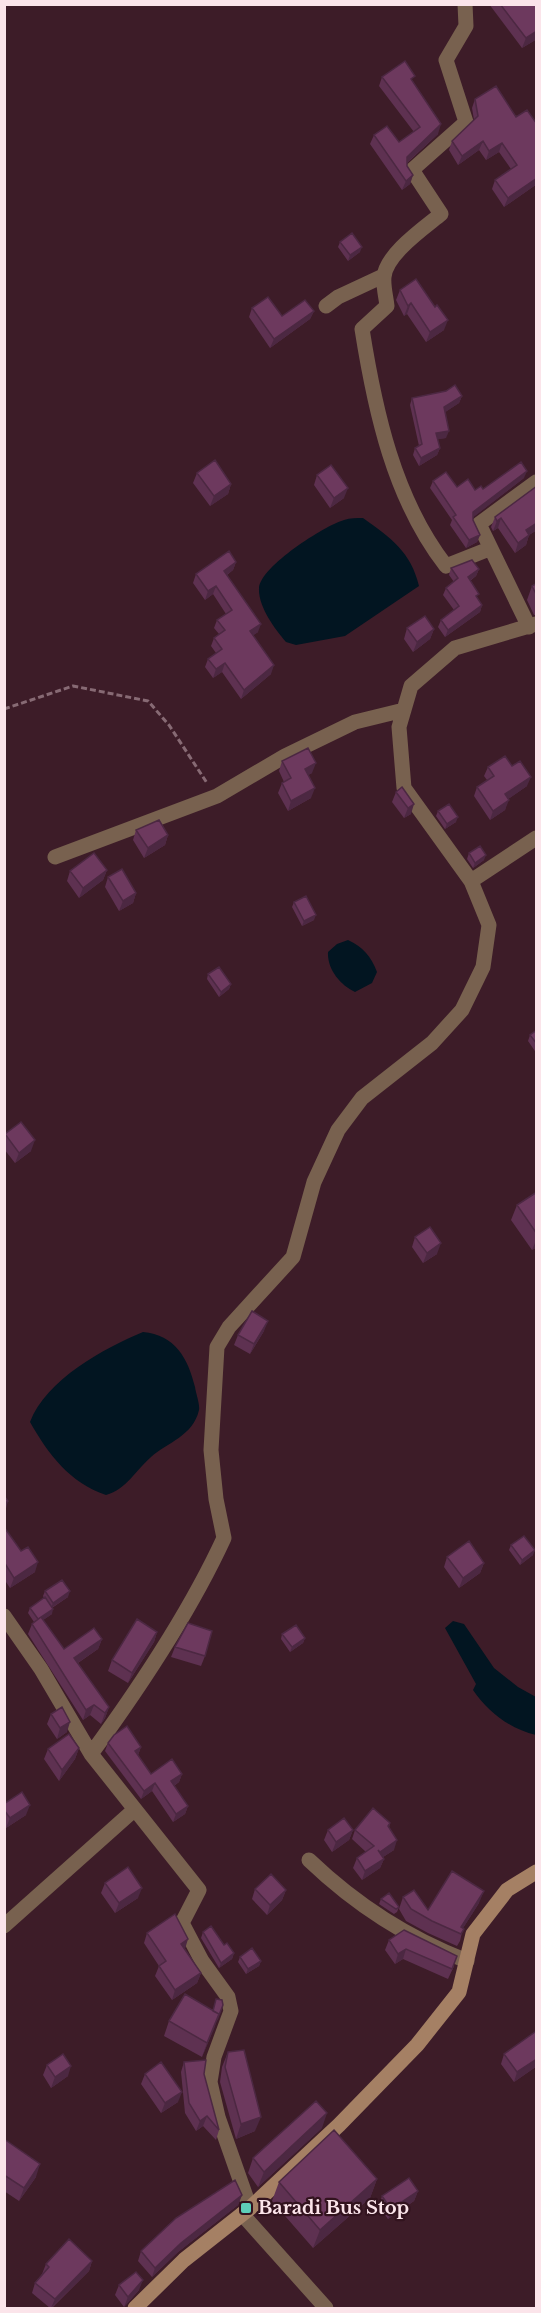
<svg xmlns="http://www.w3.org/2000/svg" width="541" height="2313" font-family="'Libre Baskerville',serif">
<rect width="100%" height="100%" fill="#3d1c28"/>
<path fill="#021521" d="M363 518C391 538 411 552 419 586L345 636 296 645 286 642C275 629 258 607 259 588 261 566 324 526 344 520 350 518 357 518 363 518Z
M348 940C363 947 371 956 377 972L372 983 355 992C340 985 327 969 328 952L337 944Z
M143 1332C175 1335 188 1358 195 1387 196 1394 200 1404 199 1410 193 1436 168 1442 151 1457 135 1471 127 1489 106 1495 70 1483 48 1454 30 1422 46 1380 104 1348 143 1332Z
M453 1621 464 1624 494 1668 518 1687 536 1697V1735C510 1729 488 1712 473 1690L476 1684 445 1628Z"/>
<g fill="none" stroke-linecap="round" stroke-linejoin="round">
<path stroke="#876a74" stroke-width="3" stroke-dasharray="6 3" stroke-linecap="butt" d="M4 709 73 686 148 701 169 725 207 783"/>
<path stroke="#78614f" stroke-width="15" d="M465 4 466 26 446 60 466 122 412 170 441 214C424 228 386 254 384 277 383 286 386 297 387 306L362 329C375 411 394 499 446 566L489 549
M326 306 338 297 383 276
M529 627 479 524 536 482
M55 857 217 796 285 756 355 722 404 710
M471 881 536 838
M4 1616 41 1669 91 1754 199 1890 182 1923 202 1961 228 1997 231 2011 214 2057 210 2082 218 2117 250 2208
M91 1754C140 1687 189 1614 224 1538L216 1499 211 1450 217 1347 229 1327 293 1257 314 1182 338 1130 362 1098 432 1043 462 1010 483 967 489 925 471 881 404 788 399 727 411 686 455 648 536 624
M309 1860C355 1904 407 1938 467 1961
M4 1926 134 1810
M242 2214 326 2308"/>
<path stroke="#a58064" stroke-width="15" d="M135 2308 184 2260 250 2208 339 2125 417 2045 459 1992 473 1934 507 1890 536 1872"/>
</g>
<path fill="#5e3151" d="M489 4H537V39L522 48Z
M382 77 413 82 438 134 407 163V166L413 175 410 184 402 190 370 144 374 135 399 142 414 132 379 86Z
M475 99 537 124V184L504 207 492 189 495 180 511 169 499 152 486 160 479 150 458 165 449 150 452 141 474 120 472 108Z
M340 242 360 252 348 261 338 247Z
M400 290 444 330 426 342 407 314 404 316 396 300Z
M252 308 282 316 314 311 310 319 270 348 249 317Z
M462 396 459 403 445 412 446 438 437 439 440 448 437 455 419 466 413 455 415 448 419 446 410 405 412 398Z
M197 473 231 484 228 494 210 506 193 483Z
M317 475 344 498 330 508 314 485Z
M524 478 473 517V520L480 535 477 542 466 548 450 525 452 520 430 488 433 481 457 487 475 490 483 489Z
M537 486V530L529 535 526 545 515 553 498 528 493 531 491 527 495 517Z
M236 562 233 570 227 575 258 632 253 635 271 674 241 699 222 672 213 678 205 667 208 659 216 653 211 646 214 638 219 634 214 628 217 620 226 614 213 594 205 600 193 583 196 574Z
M451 568 479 569 476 576 470 581 478 599 482 605 480 612 445 637 438 627 441 620 454 610 443 595 446 588 454 582 449 575Z
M537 583V615H534L527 600 532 586Z
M407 628 434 629 430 639 413 652 404 639Z
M282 761 312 773 308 775 311 798 288 811 278 793 282 783 284 782 279 771Z
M512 766 527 786 508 799 505 810 490 820 474 796 477 787 487 780 484 776 488 767Z
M402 787 411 814 404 818 392 802 396 792Z
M438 811 456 822 445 829 436 816Z
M136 830 168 835 165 845 144 858 133 840Z
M469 853 484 860 473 868 467 859Z
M107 870 103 880 79 898 67 881 70 871Z
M108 877 136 893 133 903 119 911 105 887Z
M294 902 314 920 302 926 292 907Z
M208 974 231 984 229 989 219 997 207 979Z
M537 1030V1054L528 1041 530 1035Z
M5 1134 31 1151 15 1163 4 1149Z
M537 1192V1247L532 1250 511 1220 517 1205Z
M415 1237 437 1254 423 1263 412 1247Z
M264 1331 250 1354 234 1345 238 1335Z
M4 1527 35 1572 10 1588 4 1579Z
M511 1545 533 1555 520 1565 509 1550Z
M447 1557 484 1563 480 1573 459 1588 444 1567Z
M45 1591 68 1597 52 1608V1614L43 1620 64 1649 102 1639 98 1649 78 1663 109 1707 105 1718 101 1724 90 1715 83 1720 28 1634 32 1624 34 1622 28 1613 30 1608 44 1598 43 1596Z
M157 1632 154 1642 128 1683 108 1671 112 1660Z
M282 1634 305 1638 303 1643 290 1652 281 1639Z
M175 1647 205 1656 201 1666 171 1657Z
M51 1714 67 1732 57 1739 47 1724Z
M108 1743 141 1747 138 1755 151 1774H182L179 1782 174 1786 188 1806 185 1814 173 1822 152 1791 141 1799 105 1751Z
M79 1748 75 1759 59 1781 44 1759 48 1749Z
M4 1804 26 1815 6 1828 4 1825Z
M390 1823 389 1828 394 1850 383 1857 384 1859 380 1868 362 1880 353 1868 357 1858 366 1852 352 1839 355 1830Z
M328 1830H353L349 1840 332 1852 324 1840Z
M105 1883 138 1898 115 1913 101 1893Z
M255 1889 286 1890 282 1900 267 1915 252 1899Z
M403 1897 428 1910 479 1903 463 1928 460 1941 457 1946 428 1933 406 1921 399 1909Z
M381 1899 399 1907 397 1912 394 1914 379 1904Z
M203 1932 224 1945 234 1953 232 1959 219 1968 201 1938Z
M147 1933 185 1949 201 1973 197 1983 172 2000 155 1976 159 1966 144 1943Z
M389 1940 454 1966 448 1979 403 1959 395 1964 385 1950Z
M240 1957 261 1961 259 1966 246 1974 238 1962Z
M216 1999 223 2005 202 2057 164 2036 169 2021 213 2011Z
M537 2033V2066L514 2082 501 2064 504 2054Z
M228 2052 255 2131 236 2139 220 2082 222 2067Z
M184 2062 219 2130 216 2140 203 2126 196 2131 185 2113 181 2072Z
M47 2065 68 2076 51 2088 43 2075Z
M145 2074 178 2102 161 2113 141 2084Z
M322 2128 258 2187 248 2173 253 2158Z
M4 2139 36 2177 19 2201 4 2191Z
M377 2179 370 2198 313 2248 272 2201 279 2182Z
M418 2191 414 2201 388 2219 379 2206 382 2196Z
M242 2195 238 2205 178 2252 152 2277 138 2261 141 2251Z
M92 2261 89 2271 52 2308H50L32 2293 35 2283 42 2274 46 2264Z
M119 2285 139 2290 124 2307 115 2295Z"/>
<path fill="#4c2842" d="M537 31V39L522 48 526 38Z
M441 124 438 134 403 166 407 157Z
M483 141 479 150 458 165 462 156Z
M502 143 499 152 486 160 489 151Z
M413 175 410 184 402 190 406 181Z
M537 178V184L504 207 508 198Z
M362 247 360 252 348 261 350 255Z
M411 303 407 314 404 316 408 306Z
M314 311 310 319 270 348 274 339Z
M448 320 444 330 426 342 430 332Z
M462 396 459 403 441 415 444 407Z
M449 431 446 438 433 440 436 433Z
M440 448 437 455 419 466 421 458Z
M527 471 524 478 471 519 473 512Z
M231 484 228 494 210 506 214 496Z
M348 488 344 498 330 508 334 498Z
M501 518 498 528 493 531 497 521Z
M537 523V530L529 535 526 545 515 553 518 543 526 530Z
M480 535 477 542 466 548 469 540Z
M236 562 233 570 221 579 224 571Z
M479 569 476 576 465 584 468 577Z
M216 586 213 594 205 600 208 591Z
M482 605 480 612 445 637 448 630Z
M261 624 258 632 247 640 250 631Z
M434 629 430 639 413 652 417 642Z
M225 663 222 672 213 678 216 669Z
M274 665 271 674 241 699 244 690Z
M316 763 312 773 301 779 305 769Z
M531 777 527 786 501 804 505 794Z
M315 788 311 798 288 811 291 801Z
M509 800 505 810 490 820 493 811Z
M414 804 411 814 404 818 408 808Z
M458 817 456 822 445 829 447 824Z
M168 835 165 845 144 858 148 848Z
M486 855 484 860 473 868 475 863Z
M107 870 103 880 79 898 83 888Z
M136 893 133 903 119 911 123 901Z
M316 915 314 920 302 926 304 921Z
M231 984 229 989 219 997 221 992Z
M35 1140 31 1151 15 1163 19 1153Z
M537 1238V1247L532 1250Z
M441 1243 437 1254 423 1263 427 1253Z
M268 1321 264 1331 250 1354 254 1344Z
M8 1501 5 1512H4V1504Z
M535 1550 533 1555 520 1565 522 1560Z
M38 1562 35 1572 10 1588 14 1578Z
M484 1563 480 1573 459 1588 463 1578Z
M70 1591 68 1597 51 1608 53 1603Z
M53 1609 52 1614 36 1625 38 1620Z
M157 1632 154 1642 128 1683 132 1673Z
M305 1638 303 1643 290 1652 292 1647Z
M102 1639 98 1649 70 1668 74 1658Z
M94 1705 90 1715 83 1720 86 1710Z
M109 1707 105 1718 101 1724 105 1713Z
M70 1722 67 1732 57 1739 60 1728Z
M141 1747 138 1755 135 1751Z
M79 1748 75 1759 59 1781 62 1770Z
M182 1774 179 1782 168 1790 171 1781Z
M155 1783 152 1791 141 1799 144 1791Z
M30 1805 26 1815 6 1828 10 1818Z
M188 1806 185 1814 173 1822 176 1814Z
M353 1830 349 1840 332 1852 336 1842Z
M397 1840 394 1850 377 1861 380 1852Z
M384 1859 380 1868 362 1880 365 1871Z
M142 1888 138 1898 115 1913 119 1903Z
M286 1890 282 1900 267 1915 270 1905Z
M484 1891 479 1903 460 1933 461 1927Z
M188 1939 185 1949 181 1944Z
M406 1949 403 1959 395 1964 398 1954Z
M234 1953 232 1959 219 1968 221 1963Z
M261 1961 259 1966 246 1974 248 1969Z
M201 1973 197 1983 172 2000 175 1990Z
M219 2014 214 2029 202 2057 207 2043Z
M537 2059V2066L514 2082 517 2072Z
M71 2066 68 2076 51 2088 55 2077Z
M182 2092 178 2102 161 2113 165 2103Z
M327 2113 322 2128 258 2187 264 2172Z
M207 2116 203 2126 196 2131 200 2121Z
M261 2117 255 2131 236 2139 241 2124Z
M40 2164 36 2177 19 2201 24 2188Z
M377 2179 370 2198 313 2248 320 2230Z
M418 2191 414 2201 388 2219 391 2209Z
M242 2195 238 2205 178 2252 152 2277 155 2268 181 2243Z
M92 2261 89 2271 51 2308 55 2299Z
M143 2280 139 2290 124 2307 128 2297Z"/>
<path fill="#6d395e" stroke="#4c2842" stroke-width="1.5" d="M500 4H537V31L526 38Z
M405 61 415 76 411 79 441 124 407 157V166L413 175 406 181 374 135 387 126 399 142 420 127 382 77Z
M496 86 516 117 527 110 537 124V178L508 198 495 180 517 165 502 143 489 151 483 141 462 156 452 141 478 116 475 99Z
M352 233 362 247 350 255 340 242Z
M416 279 435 307 437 305 448 320 430 332 411 303 408 306 400 290Z
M268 297 282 316 305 300 314 311 274 339 252 308Z
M455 385 462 396 444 407 449 431 436 433 440 448 421 458 415 448 422 444 412 398 446 391Z
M215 460 231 484 214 496 197 473Z
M521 462 527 471 473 512V520L480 535 469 540 453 517 456 515 433 481 446 472 457 487 468 479 475 490 481 486 483 489Z
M331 465 348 488 334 498 317 475Z
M537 486V523L526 530 529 535 518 543 501 518 497 521 495 517Z
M229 551 236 562 224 571 261 624 250 631 274 665 244 690 225 663 216 669 208 659 222 649 214 638 225 630 217 620 232 610 216 586 208 591 196 574Z
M472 560 479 569 468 577 479 594 476 596 482 605 448 630 441 620 459 606 446 588 458 578 451 568Z
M537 583V596L532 586Z
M425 616 434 629 417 642 407 628Z
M308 748 316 763 305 769 315 788 291 801 282 783 291 778 282 761Z
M505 756 512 766 520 761 531 777 505 794 509 800 493 811 477 787 494 776 488 767Z
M402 787 414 804 408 808 396 792Z
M449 804 458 817 447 824 438 811Z
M159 820 168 835 148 848 136 830Z
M480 846 486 855 475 863 469 853Z
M94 853 107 870 83 888 70 871Z
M122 869 136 893 123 901 108 877Z
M306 896 316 915 304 921 294 902Z
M219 967 231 984 221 992 208 974Z
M537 1030V1044L530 1035Z
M21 1122 35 1140 19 1153 5 1134Z
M537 1192V1234L517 1205Z
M430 1227 441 1243 427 1253 415 1237Z
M252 1311 268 1321 254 1344 238 1335Z
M4 1496 8 1501 4 1504Z
M4 1527 21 1551 28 1547 38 1562 14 1578 4 1562Z
M524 1536 535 1550 522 1560 511 1545Z
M469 1541 484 1563 463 1578 447 1557Z
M62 1580 70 1591 53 1603 45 1591Z
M45 1597 53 1609 38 1619 30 1608Z
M41 1617 64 1649 94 1628 102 1639 74 1658 109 1707 105 1713 94 1705 86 1710 32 1624Z
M137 1619 157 1632 132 1673 112 1660Z
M188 1623 212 1631 205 1656 175 1647Z
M296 1625 305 1638 292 1647 282 1634Z
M62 1707 70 1722 60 1728 51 1714Z
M127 1726 141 1747 135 1751 151 1774 172 1759 182 1774 171 1781 188 1806 176 1814 155 1783 144 1791 108 1743 114 1735Z
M69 1734 79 1748 62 1770 48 1749Z
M22 1792 30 1805 10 1818 4 1810V1804Z
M373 1808 390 1823 388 1826 397 1840 380 1852 378 1850 384 1859 365 1871 357 1858 374 1846 355 1830Z
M344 1818 353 1830 336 1842 328 1830Z
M128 1867 142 1888 119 1903 105 1883Z
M452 1871 484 1891 461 1927 464 1929 461 1934 432 1921 411 1909 403 1897 414 1890 428 1910Z
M271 1874 286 1890 270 1905 255 1889Z
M389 1893 399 1907 396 1909 381 1899Z
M175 1914 188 1939 181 1944 201 1973 175 1990 159 1966 166 1961 147 1933Z
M211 1926 224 1945 227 1943 234 1953 221 1963 203 1932Z
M404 1930 457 1956 452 1969 406 1949 398 1954 389 1940Z
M252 1948 261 1961 248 1969 240 1957Z
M185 1994 219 2014 207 2043 169 2021Z
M216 1999 222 2000 223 2005 217 2020 219 2014 213 2011Z
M535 2032 537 2033V2059L517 2072 504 2054Z
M244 2050 261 2117 241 2124 225 2067 228 2052Z
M63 2054 71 2066 55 2077 47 2065Z
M206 2060 204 2074 219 2130 207 2116 200 2121 189 2103 184 2062Z
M161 2062 182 2092 165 2103 145 2074Z
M316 2101 327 2113 264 2172 253 2158Z
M334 2130 377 2179 320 2230 279 2182Z
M4 2139 40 2164 24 2188 4 2175Z
M409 2178 418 2191 391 2209 382 2196Z
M235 2180 242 2195 181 2243 155 2268 141 2251 176 2218Z
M69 2239 92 2261 55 2299 35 2283 49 2267 46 2264Z
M136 2272 143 2280 128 2297 119 2285Z"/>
<rect fill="#5eceb8" stroke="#32131e" stroke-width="2" x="240" y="2202" width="12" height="12" rx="3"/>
<g text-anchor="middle" stroke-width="4.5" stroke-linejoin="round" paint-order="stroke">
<g font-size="18" font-weight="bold" fill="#fbe4ea" stroke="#32131e" text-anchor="start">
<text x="258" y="2214">Baradi Bus Stop</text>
</g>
</g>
<rect width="541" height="2313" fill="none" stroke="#fbe4ea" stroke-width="12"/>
</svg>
